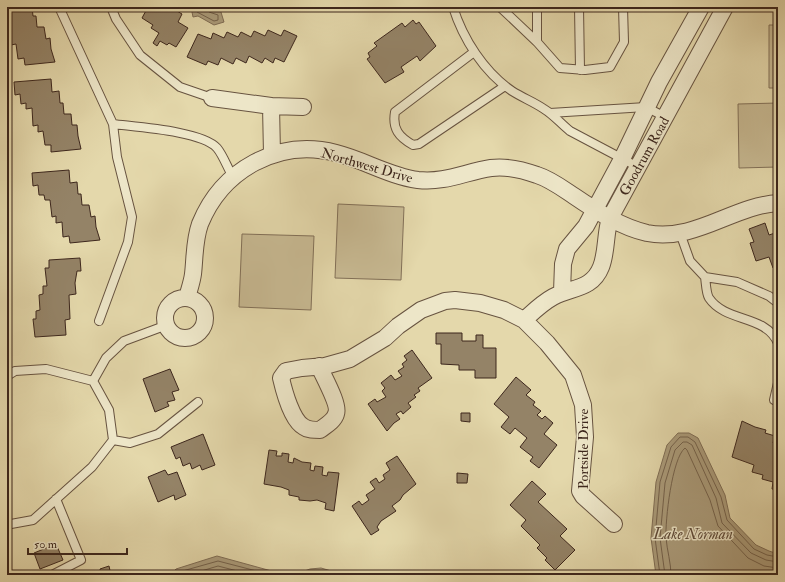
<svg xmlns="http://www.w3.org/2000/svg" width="785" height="582" font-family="'IM FELL Double Pica',serif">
<rect width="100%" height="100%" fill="#e4d8ab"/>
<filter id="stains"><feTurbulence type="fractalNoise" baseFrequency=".005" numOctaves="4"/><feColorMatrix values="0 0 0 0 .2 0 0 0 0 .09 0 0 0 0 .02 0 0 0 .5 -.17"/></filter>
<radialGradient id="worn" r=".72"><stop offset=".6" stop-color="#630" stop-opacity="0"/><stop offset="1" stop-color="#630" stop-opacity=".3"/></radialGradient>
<path fill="#c8ba93" stroke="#827058" d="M769 25H778V88H769Z
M778 103V167L739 168 738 104Z
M338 204 404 207 401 280 335 278Z
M242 234 314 236 311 310 239 307Z"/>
<path fill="#ab9c7b" stroke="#7f6d55" d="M191 7H209L215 11 220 9 224 22 214 25 198 16 193 17Z
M678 433H689L698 438 725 495 730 518 756 545 769 551 778 554V575H656L651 538 656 482 667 445Z
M217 556 286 575H291H170L176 569Z
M321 568 345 575H294L310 569Z"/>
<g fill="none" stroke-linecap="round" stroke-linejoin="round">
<path stroke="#74624c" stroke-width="1" d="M195 7 197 12 214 21 218 20V15L209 12 207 7
M176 575 179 572 218 561 272 575
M188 575 218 566 253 575
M660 575 655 538 660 482 671 447 680 437H688L695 442 721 497 727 520 754 549 767 555 778 557
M665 575 660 538 665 483 675 450 683 442H687L692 445 716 498 722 523 751 553 766 560 778 562
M671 575C671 563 667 550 666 538 665 521 672 458 685 448L687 450 710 500 718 526 748 558 764 566 778 568"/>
</g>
<path fill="#948367" stroke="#3d271d" d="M7 7H32L33 16H36L37 27H44L46 39 50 38 51 49 55 62 25 65 24 58 18 59 16 44 11 45V39H7Z
M148 7H173L172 8 182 14 178 22 188 28 176 47 169 43 167 45 160 41 157 46 153 43 159 33 151 28 153 25 142 18Z
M413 20 416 24 419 22 436 46 420 61 417 56 401 67 404 72 385 83 367 59 370 57 368 53 377 46 374 43 402 23 405 27Z
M268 30 281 36 284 30 297 36 284 62 275 58 273 63 265 58 262 63 249 56 246 63 236 58 233 64 221 58 218 65 208 61 206 65 187 57 198 34 211 39 213 33 224 38 227 32 238 37 241 32 251 37 254 31 265 36Z
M51 79 52 92 59 91 60 103H63L64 114H71L72 125H77L78 136 81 149 51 152V145H45L43 131 38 132V125L33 126 32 108 26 109V103L21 104 20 94 15 95 14 82Z
M69 170 70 183 77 182 78 194H81L82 205H89L91 217 95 216 96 227 100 240 70 243 69 236 63 237 62 222 56 223V216L52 217 50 200H45L44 195H39L38 185 33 186 32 173Z
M765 223 769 235 778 232V267L773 268 769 257 756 261 750 243 754 242 749 229Z
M80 258 81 271H77L75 283 76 294 69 295 70 319 65 320 66 335 35 337 33 319H36V311L40 310 39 295 43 294V286H47L45 268H49V260Z
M436 333H462V341H476V335H483V348H496V378H475V370H459V365L441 364V344H436Z
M412 350 432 378 418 388 420 391 414 395 416 397 408 403 411 407 403 414 401 411 396 414 400 419 394 423 387 431 368 404 375 399 377 402 386 397 382 391 385 388 381 383 391 375 395 380 402 376 398 371 404 367 402 364 407 360 404 356Z
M170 369 179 390 172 392 175 400 167 402 169 406 155 412 143 379Z
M516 377 531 390 526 395 535 402 533 405 541 411 537 415 542 419 545 416 553 423 544 434 557 445 539 468 530 461 533 457 520 447 527 438 515 428 510 434 501 427 509 417 494 404Z
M461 413H470V422L461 421Z
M742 421 755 427 766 430 765 433 775 436 773 443 778 444V490L772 489 773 482 762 479 763 475 752 472 754 465 732 457Z
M203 434 215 465 202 470 200 465 192 469 190 463 183 466 180 457 176 459 171 447Z
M269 450 277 451 276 456H282V453L289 454 288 462 293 463 294 458 302 462 311 463 310 470 314 471 315 466 323 467 322 475 327 476 328 472 339 473 334 511 325 509 326 503 317 500 310 501 299 500V497L289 495V490L281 487 264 484Z
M397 456 416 484 403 495 400 500 392 506 396 511 381 521 377 527 379 530 371 535 352 506 359 501 362 505 369 500 366 495 375 489 370 482 376 478 379 483 385 479 383 475 390 470 386 463Z
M165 470 168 475 177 472 186 495 175 500 174 495 158 502 148 477Z
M457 473 468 474 467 483H457Z
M532 481 546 494 538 502 567 529 560 536 575 550 555 570 545 560 547 558 537 548 540 545 521 526 526 520 510 505Z
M56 544 63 560 40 569 34 553Z
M109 566 111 575H101L100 569Z"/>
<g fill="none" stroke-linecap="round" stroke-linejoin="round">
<g stroke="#675340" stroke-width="10">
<path id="lane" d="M59 7 113 124C136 127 202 131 217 148 223 155 228 169 233 177
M111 7 116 19 140 55 180 87 212 98
M453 7C463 39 484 72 512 91 523 98 534 102 544 109 554 115 561 124 570 131L638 167
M500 7 537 42 560 68 585 70 610 67 624 42 623 7
M537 7V42
M579 7 580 70
M474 52 395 112C392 129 399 137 413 145L419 144 505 86
M550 113 646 107 665 117
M680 233 690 261 705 277 737 282 769 296 778 303
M705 277C706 283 706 293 709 298 726 323 765 314 778 343
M99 321 128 242 132 217 117 157 113 124
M7 376 15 371 46 369 93 381 106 358 124 341 167 325
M93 381 109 410 113 440 130 443 158 434 198 402
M778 383 774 400 778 402
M7 523 11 524 33 520 92 467 113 440
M52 575 81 560 56 499"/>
</g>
<g stroke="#675340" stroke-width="18">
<path id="street" d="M212 98 271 106
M272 154 271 106 303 107
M562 292 563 264 567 249 586 226 622 159 659 82 701 7
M187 298C189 290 192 282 193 274 195 257 194 241 200 224 222 170 278 138 336 153 364 160 389 176 418 180 445 183 465 172 491 168 506 166 523 170 537 175 550 179 562 188 574 196 596 211 621 227 647 233 696 242 732 206 778 203
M165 318a20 20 0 1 1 40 0a20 20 0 1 1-40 0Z
M524 320C533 312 542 303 553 297 571 287 592 290 601 267 607 252 605 234 610 218L725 7
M319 366C323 376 340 405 336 414 334 421 325 426 320 430 314 430 308 430 304 427 292 421 284 391 281 378L286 371 302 368 325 366 350 359 385 338 398 326 421 310 445 301 455 300 480 303 504 310 524 320 547 343 573 375 583 405 585 437 580 491 583 496 614 524"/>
</g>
<use href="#lane" stroke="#ede6c8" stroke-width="8"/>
<use href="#street" stroke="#ede6c8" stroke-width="16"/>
</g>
<g text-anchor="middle" stroke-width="3" stroke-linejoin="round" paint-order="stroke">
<g font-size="14" fill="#3d271d" stroke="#ede6c8">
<text transform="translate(644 156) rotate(-61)" y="5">Goodrum Road</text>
<text transform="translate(367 165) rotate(16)" y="5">Northwest Drive</text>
<text transform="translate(583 449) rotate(-90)" y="5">Portside Drive</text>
</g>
<g font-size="15" font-style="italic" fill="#5e4a39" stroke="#ede6c8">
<text x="693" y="539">Lake Norman</text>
</g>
</g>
<rect width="785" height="582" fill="none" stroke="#e4d8ab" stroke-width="24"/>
<rect x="8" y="8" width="769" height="566" fill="none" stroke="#3d271d" stroke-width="2"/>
<rect x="12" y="12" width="761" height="558" fill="none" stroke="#3d271d"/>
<path d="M28 548v6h99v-6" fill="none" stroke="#3d271d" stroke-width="2"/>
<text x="34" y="548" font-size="12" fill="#3d271d" stroke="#ede6c8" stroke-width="3" paint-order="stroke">50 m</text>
<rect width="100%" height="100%" filter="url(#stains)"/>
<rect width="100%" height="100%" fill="url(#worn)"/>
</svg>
